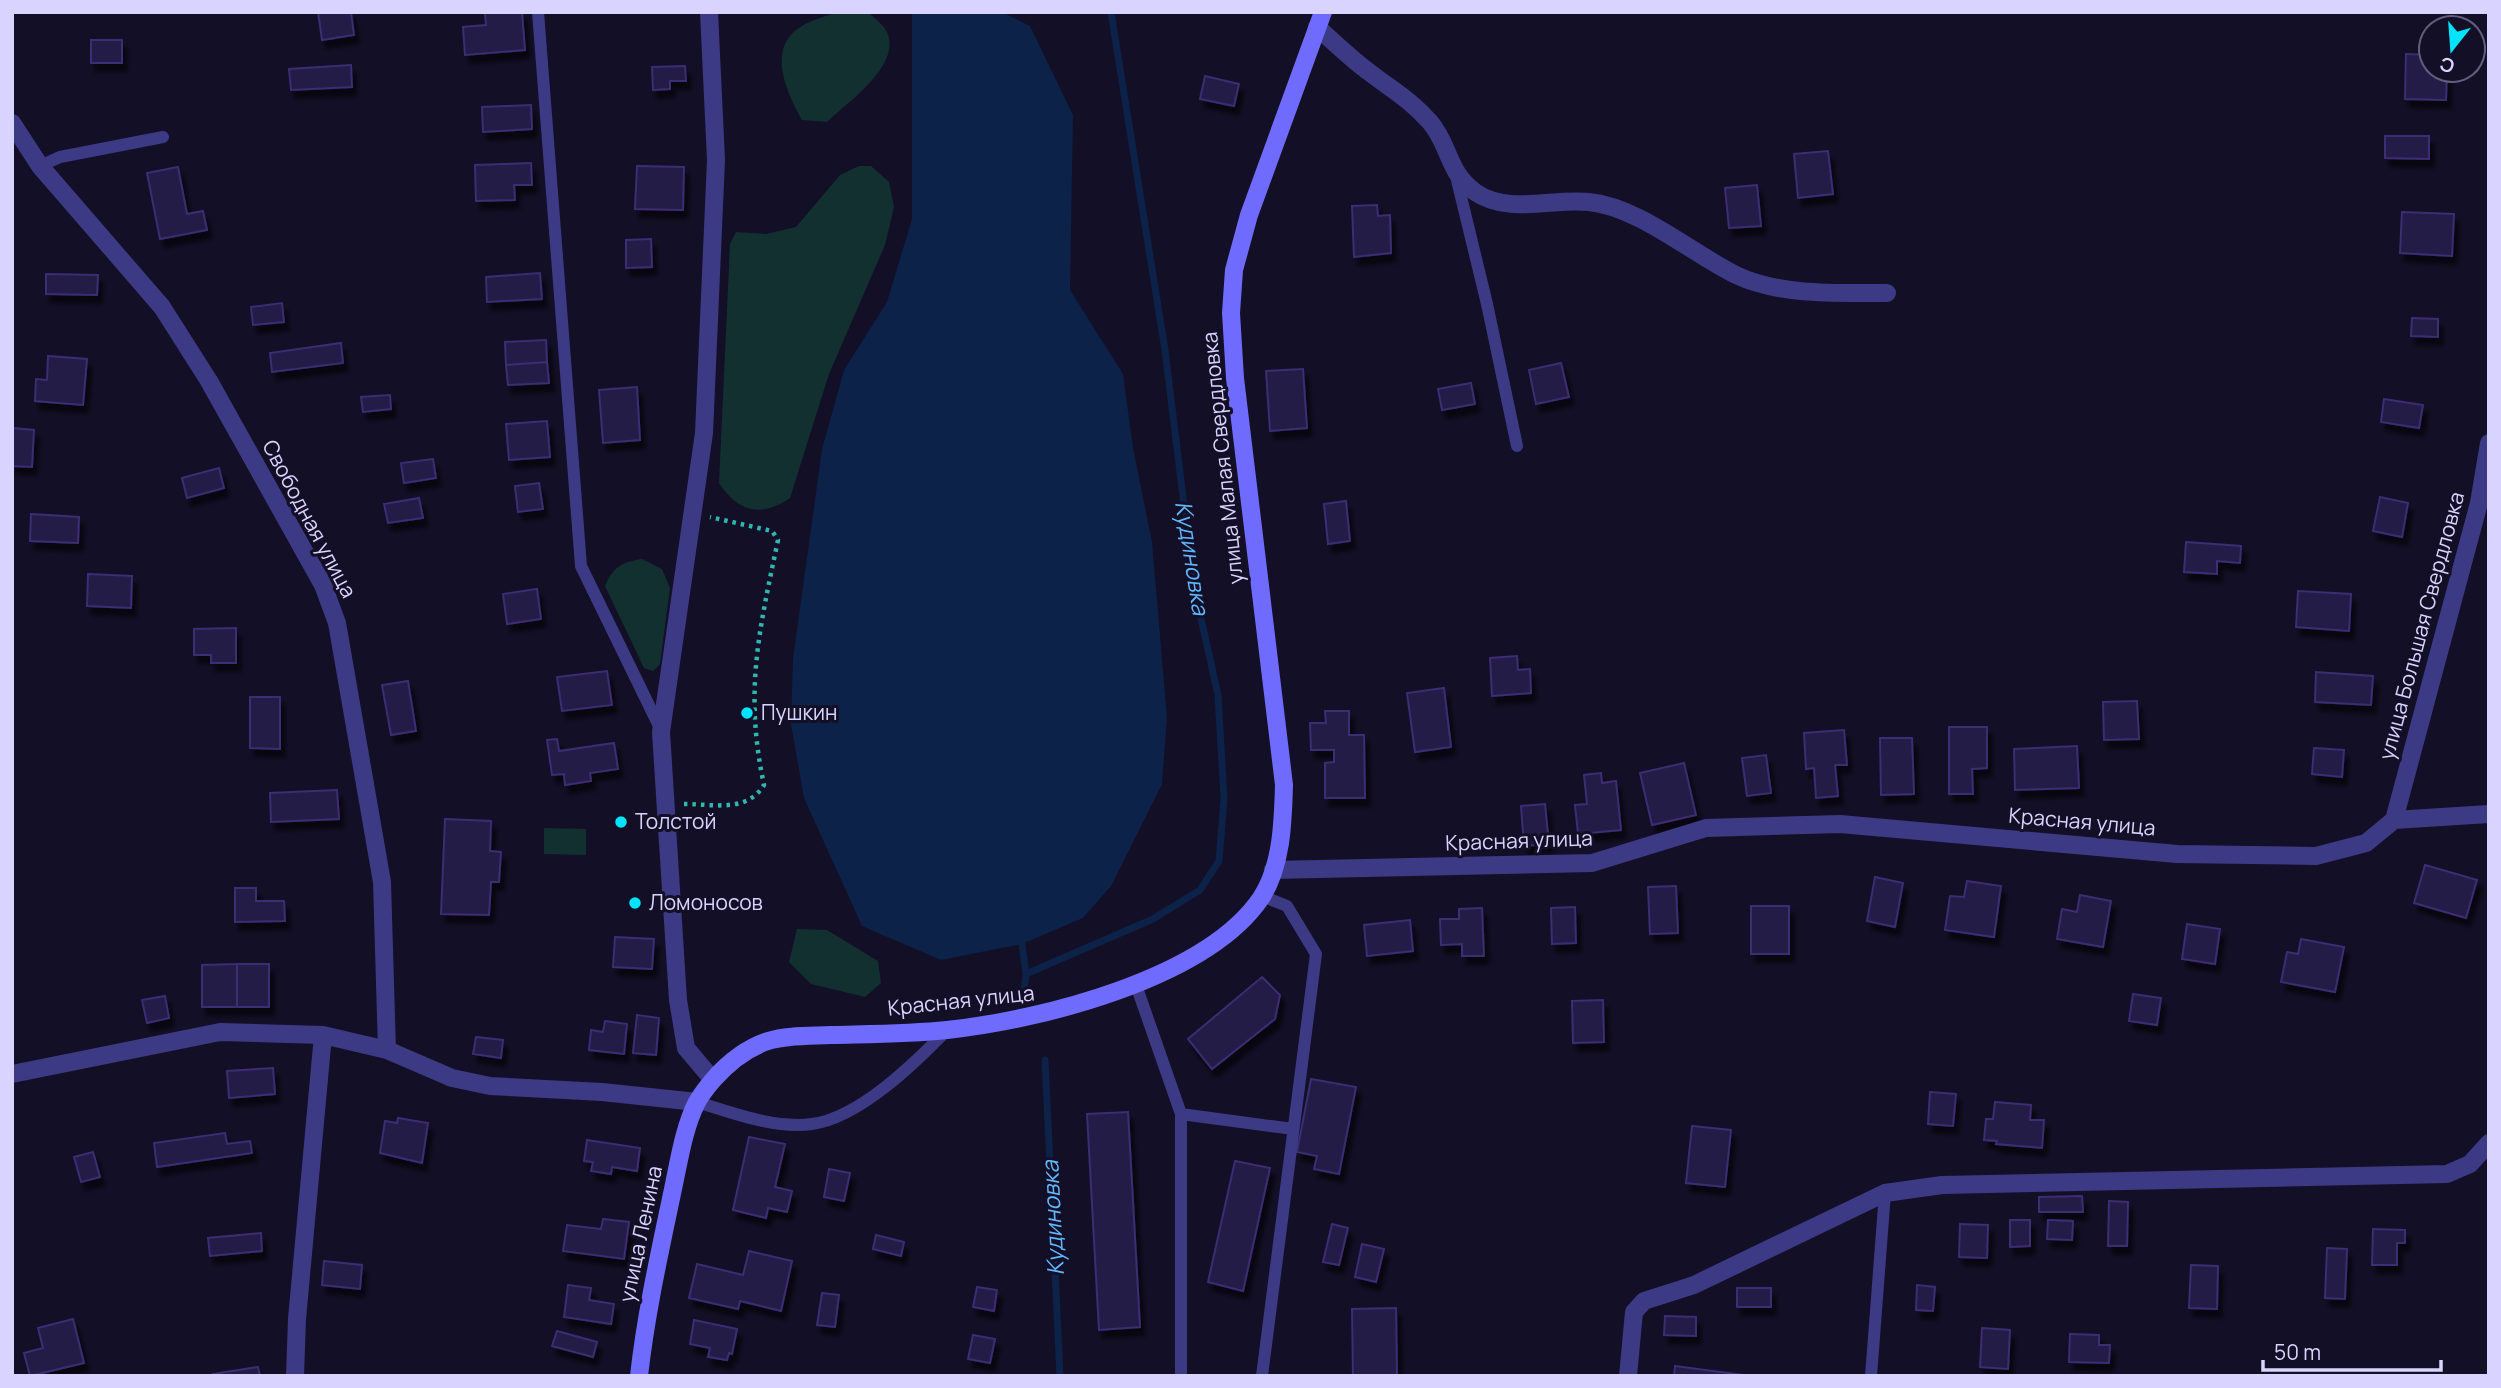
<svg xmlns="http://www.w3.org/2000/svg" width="2501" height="1388" font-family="Manrope,sans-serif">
<defs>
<filter id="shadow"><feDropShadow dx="4.5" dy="8" stdDeviation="2" flood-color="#0009"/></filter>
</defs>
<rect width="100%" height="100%" fill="#130f26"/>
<path fill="#12302f" d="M839 12H868C874 18 884 25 887 32 902 65 848 102 827 122L802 120C787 93 765 47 802 26 813 19 827 16 839 12Z
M859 166H871L889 182 894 207 885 245 829 374 790 498C761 518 738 512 719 483L730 244 736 232 766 234 796 227 840 175Z
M642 559 662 569 670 588 660 664 653 671 644 668 605 586C613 567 622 562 642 559Z
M544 828 586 829V855L544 854Z
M797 929 827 930 878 961 881 983 865 997 811 984 789 962Z"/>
<path fill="#0c2248" d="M912 12H1002L1030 26 1073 115 1070 290 1123 374 1133 448 1152 542 1167 717 1162 784 1111 886 1083 918 1022 944 941 960 862 926 804 798 791 724 793 659 822 449 844 370 887 302 912 219Z"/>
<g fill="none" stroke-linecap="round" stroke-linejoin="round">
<path stroke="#0c2248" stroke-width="7" d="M1022 944 1026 974
M1024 991 1026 974 1153 919 1200 890 1219 861 1224 799 1218 695 1194 587 1165 350 1111 12
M1045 1060 1060 1376"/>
</g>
<path fill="#241b47" stroke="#3b2d73" stroke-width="2" filter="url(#shadow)" d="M318 12H351L354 35 322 40Z
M485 12H522L525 50 465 55 463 27 486 25Z
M91 40H122V63H91Z
M2406 54 2431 55V70H2447L2446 100 2405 99Z
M351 65 352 87 291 90 289 69Z
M685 66 686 81H670V89L653 90 652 67Z
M1205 76 1239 84 1234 106 1200 99Z
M531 105 532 129 483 132 482 107Z
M2385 136H2429V159L2385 158Z
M1828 151 1833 194 1798 198 1794 154Z
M531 163 532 185H514L515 200 476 201 475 165Z
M637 166 684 167 683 210 635 209Z
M178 167 187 214 203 211 207 230 160 239 147 173Z
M1757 185 1761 226 1729 228 1725 188Z
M1377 205 1378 216 1390 215 1391 253 1354 257 1352 206Z
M2402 212 2454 214 2452 256 2400 253Z
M651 239 652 267 626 268V240Z
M540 273 542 299 487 302 486 277Z
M46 274 98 275 97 295 46 294Z
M282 303 284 322 253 325 251 307Z
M2412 318 2438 319V337L2411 336Z
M546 340 547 362 506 365 505 342Z
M341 343 343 363 272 372 270 353Z
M48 356 87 359 83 405 35 401 36 379 47 380Z
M547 362 549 383 508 385 506 365Z
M1561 363 1569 397 1536 404 1529 370Z
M1303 369 1307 428 1270 431 1266 371Z
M1471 383 1475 404 1442 410 1438 389Z
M637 387 640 440 603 443 599 390Z
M390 395 391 409 363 412 361 397Z
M2384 399 2423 405 2419 428 2381 422Z
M547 421 550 457 509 460 506 424Z
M12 428 34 430 32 467 12 466Z
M433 459 436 478 404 483 401 463Z
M219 468 224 488 187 498 182 478Z
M539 483 543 509 518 512 515 486Z
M2380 497 2408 503 2402 537 2373 531Z
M419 498 423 518 388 523 384 504Z
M1346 501 1350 541 1328 544 1324 504Z
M31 514 79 517 78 543 30 541Z
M2186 542 2241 546 2240 563 2217 561V574L2184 572Z
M88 574 132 576 131 608 87 606Z
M537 589 541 619 507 624 503 594Z
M2298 591 2351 594 2349 631 2296 627Z
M236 628V663H211V655H194V629Z
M1517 656 1518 670 1530 669 1531 693 1492 696 1490 658Z
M607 671 612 705 562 711 557 677Z
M2316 672 2373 676 2371 705 2315 702Z
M408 681 416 731 391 735 382 685Z
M1444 688 1451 747 1415 752 1407 693Z
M250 697H280V749L250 748Z
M2137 701 2139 739 2104 740 2103 702Z
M1325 711H1349V735H1364L1365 798H1325V763L1334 762V750H1311L1310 723H1326Z
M1949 727H1987V768L1972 769 1973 794H1949Z
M1844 730 1847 765H1835L1838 796 1816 798 1814 768 1806 769 1804 733Z
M1880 738H1912L1914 794 1881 795Z
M557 739 559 751 614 743 618 769 590 773 591 781 565 785 564 774 552 775 547 740Z
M2077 746 2079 788 2015 790 2014 749Z
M2314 748 2344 750 2342 777 2312 774Z
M1766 755 1771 793 1747 796 1742 758Z
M1684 763 1696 815 1652 825 1640 773Z
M1601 773 1602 783 1616 781 1621 830 1578 834 1575 805 1587 804 1584 775Z
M337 790 339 819 271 822 270 793Z
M1545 804 1549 844 1524 846 1521 806Z
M445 819 491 821 490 851 501 852 499 882H491L489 915 441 914Z
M2425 865 2477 880 2466 918 2414 903Z
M1875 877 1903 883 1895 927 1867 921Z
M1967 881 2001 886 1994 937 1945 930 1950 896 1964 897Z
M1676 886 1678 933 1650 934 1648 887Z
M235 888H256V901H284L285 921 235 922Z
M2080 895 2111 901 2103 947 2057 939 2062 909 2077 912Z
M1751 906H1789V954H1751Z
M1575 907 1576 943 1552 944 1551 908Z
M1482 908 1484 956H1462V944L1441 945 1440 919H1459V909Z
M1410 920 1413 951 1367 956 1364 925Z
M2187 924 2220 929 2215 964 2182 959Z
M615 937 654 939 652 969 613 967Z
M2301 939 2344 947 2335 992 2281 982 2287 952 2298 954Z
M237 964V1007H202V965Z
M237 964H269V1007H237Z
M1262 977 1280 995 1275 1019 1212 1069 1188 1039Z
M2133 994 2161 998 2157 1025 2129 1021Z
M165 996 169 1018 147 1023 142 1000Z
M1603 1000 1604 1042 1573 1043 1572 1001Z
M637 1015 659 1018 656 1055 633 1053Z
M605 1021 627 1024 624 1054 589 1050 591 1030 603 1032Z
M476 1037 503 1040 501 1058 473 1054Z
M273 1068 275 1094 229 1098 227 1071Z
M1311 1079 1356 1087 1339 1174 1314 1169 1317 1156 1297 1152Z
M1930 1092 1956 1094 1953 1126 1928 1124Z
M1995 1102 2031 1105 2030 1120H2044L2042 1148 1996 1144 1997 1141 1984 1140 1986 1119H1993Z
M1128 1112 1140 1327 1099 1330 1087 1114Z
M398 1118 428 1123 422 1163 380 1153 385 1121 397 1123Z
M1692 1126 1731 1130 1725 1187 1686 1183Z
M225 1133 227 1144 250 1141 252 1153 157 1167 154 1143Z
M749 1137 785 1144 775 1187 792 1191 787 1212 768 1208 766 1218 733 1210Z
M587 1140 640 1148 637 1171 612 1167 611 1174 591 1171 593 1162 584 1161Z
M93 1152 100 1177 81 1182 74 1157Z
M1235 1161 1270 1168 1243 1291 1208 1282Z
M829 1169 850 1173 844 1201 824 1197Z
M2082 1196 2083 1212H2039V1197Z
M2109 1201 2128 1202 2127 1246H2108Z
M603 1219 629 1222 624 1259 563 1251 567 1225 601 1229Z
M2010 1220H2030V1246L2010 1247Z
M2048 1220 2073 1221 2072 1240 2047 1239Z
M1332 1224 1348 1228 1339 1265 1323 1262Z
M1960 1224 1988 1225 1987 1258 1959 1257Z
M2373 1229 2405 1230V1243H2397V1265H2372Z
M261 1233 262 1251 210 1256 208 1238Z
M876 1235 904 1242 901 1256 873 1249Z
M1362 1244 1384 1249 1376 1282 1355 1277Z
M2327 1248 2347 1249 2345 1299 2325 1298Z
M749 1251 792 1261 781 1311 740 1301 738 1309 689 1298 697 1264 743 1275Z
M324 1261 362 1265 360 1289 322 1285Z
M2191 1265 2218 1266 2217 1309 2189 1308Z
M568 1285 591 1288 589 1300 614 1304 611 1324 564 1317Z
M1917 1285 1935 1287 1933 1311 1916 1310Z
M977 1287 997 1290 994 1311 973 1307Z
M1737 1288H1771V1307H1737Z
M822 1293 839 1295 835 1327 817 1325Z
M1396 1308 1397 1376H1353L1352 1309Z
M1665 1316 1696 1317V1336L1664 1335Z
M73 1319 84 1363 30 1376 24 1353 43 1348 38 1328Z
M694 1320 737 1329 732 1354 729 1353 727 1360 708 1357 710 1348 690 1344Z
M1982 1328 2010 1330 2008 1369 1980 1367Z
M557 1331 597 1342 593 1357 552 1346Z
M2070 1334 2099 1335V1345H2110L2109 1363 2069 1362Z
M973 1335 995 1339 990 1363 968 1359Z
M1675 1366 1751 1376H1674Z
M258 1367 260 1376H214L213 1374Z"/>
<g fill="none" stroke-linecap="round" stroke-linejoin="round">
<path stroke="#2fb8b0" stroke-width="4.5" stroke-dasharray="3.5 5" stroke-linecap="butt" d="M684 804C713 804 747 813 764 785 744 692 759 631 778 540L772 531 710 517"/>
<path stroke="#3d3a85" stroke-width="12" d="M538 12 581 566 661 730
M40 166 60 157 163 137
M1456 176 1487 304 1517 446
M1136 985 1181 1114V1376
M697 1102C733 1113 774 1129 812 1124 859 1118 915 1063 947 1030
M1181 1114 1293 1129
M1262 1376 1316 954 1287 906 1262 896
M1871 1376 1885 1193"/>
<path stroke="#3d3a85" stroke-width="18" d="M709 12 716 160 704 433 661 732 678 1000 686 1048 713 1080
M1317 27C1334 42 1351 59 1369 72 1391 89 1412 101 1430 122 1450 145 1447 172 1475 192 1508 215 1553 198 1589 202 1639 207 1691 253 1736 275 1780 296 1839 293 1887 293
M12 123 40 166 162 307 209 381 323 585 337 623 382 882 387 1050
M2394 820 2479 503 2489 443
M1273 870 1592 863 1706 828 1840 824 2177 854 2316 856 2366 843 2394 820 2489 814
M12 1074 220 1032 323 1035 387 1050 452 1078 490 1086 602 1092 697 1102
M295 1376 297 1319 323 1035
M1628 1376 1634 1312 1644 1301 1694 1285 1885 1193 1942 1185 2447 1174 2470 1164 2489 1143"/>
<path stroke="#6f6bff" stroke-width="18" d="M639 1376C646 1313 660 1251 673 1189 679 1161 684 1127 697 1102 701 1095 707 1087 713 1080 727 1064 747 1048 768 1041 787 1035 811 1036 831 1035 869 1034 909 1034 947 1030 1040 1020 1206 979 1261 898 1282 866 1283 821 1284 785L1235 378 1231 313 1234 270 1249 215 1323 12"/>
</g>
<g fill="#00e5ff" stroke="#130f26" stroke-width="2.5">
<circle cx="747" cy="713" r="7"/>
<circle cx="621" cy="822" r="7"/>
<circle cx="635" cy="903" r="7"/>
</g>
<g text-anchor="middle" stroke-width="6" stroke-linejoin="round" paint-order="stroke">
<g font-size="21" fill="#d9d4ff" stroke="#130f26">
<text transform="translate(1223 458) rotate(-96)" y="7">улица Малая Свердловка</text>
<text transform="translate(309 519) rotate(62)" y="7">Свободная улица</text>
<text transform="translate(2422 626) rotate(-75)" y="7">улица Большая Свердловка</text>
<text transform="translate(2082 822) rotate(5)" y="7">Красная улица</text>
<text transform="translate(1519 841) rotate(-2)" y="7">Красная улица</text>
<text transform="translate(961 1001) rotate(-6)" y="7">Красная улица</text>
<text transform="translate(641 1234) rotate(-78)" y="7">улица Ленина</text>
</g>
<g font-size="21" fill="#d9d4ff" stroke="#130f26" text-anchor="start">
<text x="761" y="720">Пушкин</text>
<text x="635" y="829">Толстой</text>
<text x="649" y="910">Ломоносов</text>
</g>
<g font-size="23" font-style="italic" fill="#62b6ff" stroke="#130f26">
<text transform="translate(1192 558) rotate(81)" y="8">Кудиновка</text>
<text transform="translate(1053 1218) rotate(-93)" y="8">Кудиновка</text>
</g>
</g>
<rect width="2501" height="1388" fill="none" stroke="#d9d4ff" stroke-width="28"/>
<g transform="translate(2452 49) rotate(197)"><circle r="33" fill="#130f26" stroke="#625e7d" stroke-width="2"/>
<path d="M0-5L12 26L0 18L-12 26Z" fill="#00e5ff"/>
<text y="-10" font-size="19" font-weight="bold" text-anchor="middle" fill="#d9d4ff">С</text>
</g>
<path d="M2263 1360v10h178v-10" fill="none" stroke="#d9d4ff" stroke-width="3.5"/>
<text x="2274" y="1360" font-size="21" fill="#d9d4ff" stroke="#130f26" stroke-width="5" paint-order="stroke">50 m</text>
</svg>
